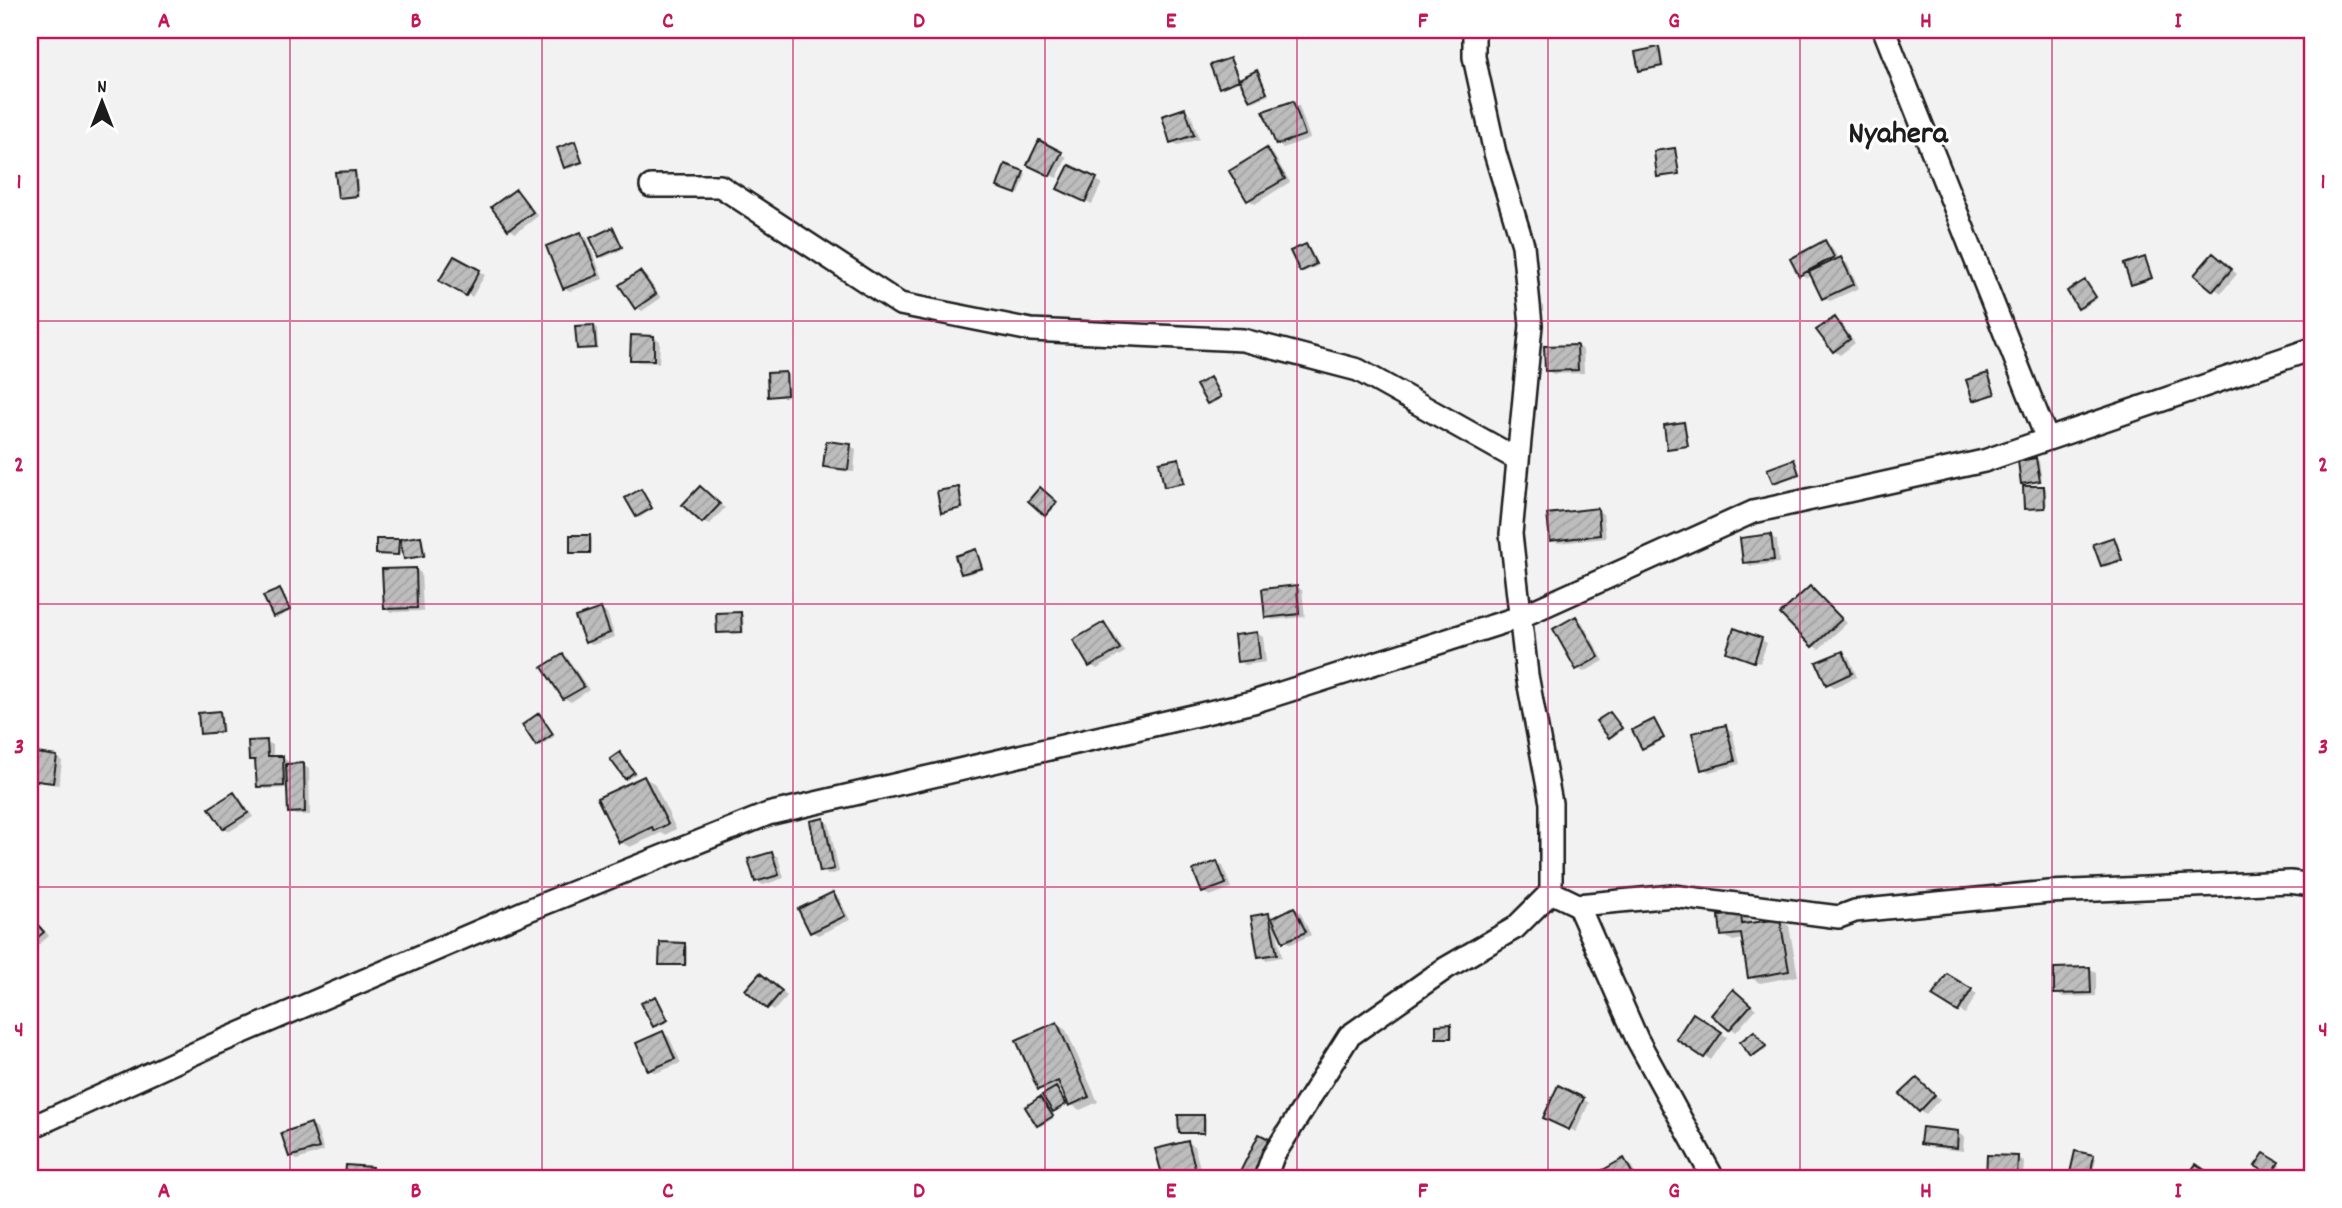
<svg xmlns="http://www.w3.org/2000/svg" width="2342" height="1208" font-family="Dekko,sans-serif">
<defs>
<pattern id="building-hatch" width="6" height="6" patternUnits="userSpaceOnUse" patternTransform="scale(1.75)"><rect width="6" height="6" fill="#bdbdbd"/><path d="M-1 1l2-2M0 6l6-6M5 7l2-2" fill="none" stroke="#a2a2a2"/></pattern>
</defs>
<rect width="100%" height="100%" fill="#f2f2f2"/>
<filter id="ink" filterUnits="userSpaceOnUse"><feTurbulence type="fractalNoise" baseFrequency=".0143" numOctaves="2"/><feDisplacementMap in="SourceGraphic" scale="14" xChannelSelector="R" yChannelSelector="G"/><feConvolveMatrix kernelMatrix="1 2 1 2 8 2 1 2 1" color-interpolation-filters="sRGB"/></filter>
<g filter="url(#ink)">
<path fill="#0003" d="M1757 30H1783L1768 40Z
M1658 49 1661 50 1664 67 1643 71 1641 70Z
M1230 60 1240 80 1257 72 1259 74 1269 95 1253 102 1242 81 1223 88 1220 86Z
M1293 103 1299 106 1310 138 1283 148 1277 144Z
M1185 110 1191 114 1199 139 1178 145 1172 142Z
M574 143 584 163 568 169 566 167Z
M1039 143 1067 157 1057 178 1035 168Z
M1267 151 1273 154 1290 182 1255 204 1249 200Z
M354 172 357 174 359 197 342 199 339 197Z
M1023 172 1026 174 1019 194 1002 188Z
M1096 180 1102 183 1092 204 1065 192Z
M516 191 522 195 538 216 516 233 509 229 493 208Z
M612 229 623 249 603 258 600 256Z
M581 234 587 238 603 279 570 291 564 288Z
M1825 242 1831 246 1839 260 1847 263 1859 288 1830 301 1823 298 1813 275 1807 278 1801 274Z
M1306 245 1318 266 1304 272 1301 271Z
M454 258 485 275 472 297 442 280Z
M2144 259 2153 279 2135 285 2132 284Z
M2219 259 2237 274 2221 293 2196 275Z
M640 273 646 276 661 298 642 311 636 307Z
M2085 282 2097 299 2082 309 2079 307Z
M1835 319 1841 323 1855 343 1840 355 1834 351Z
M594 326 597 328 598 348H578Z
M654 337 660 341 659 363 638 362 632 359Z
M1577 346 1583 350 1584 373 1553 374 1547 370Z
M785 374 788 375 789 396H770Z
M1988 375 1990 376 1996 395 1977 401 1975 400Z
M1210 379 1222 398 1210 405 1208 403Z
M1684 424 1686 426 1689 447 1671 449 1669 448Z
M850 446 856 449 854 472 831 470 825 466Z
M1179 460 1181 461 1186 484 1168 487 1166 486Z
M2036 460 2039 461 2042 482 2025 484 2023 483Z
M1794 461 1801 475 1777 483 1774 482Z
M2044 487 2046 489 2047 509 2026 508Z
M700 488 725 508 709 525 703 522Z
M958 489 961 490 964 509 943 511Z
M1042 490 1058 504 1048 515 1046 514Z
M641 491 653 509 639 518 637 516Z
M1597 510 1603 514 1606 538 1558 543 1551 540Z
M1770 536 1777 540 1779 563 1751 566 1745 562Z
M590 537 592 538V553L572 552Z
M420 538 423 539 426 556 405 558Z
M2114 539 2117 540 2123 561 2105 567 2102 565Z
M398 541 401 543 400 556 377 553Z
M976 551 984 569 965 575 963 573Z
M415 569 421 573 423 611 391 612 385 608Z
M1296 587 1302 590 1305 617 1273 620 1267 617Z
M1810 588 1847 623 1819 649 1813 646Z
M280 591 291 611 277 618 274 616Z
M600 610 607 613 615 637 592 645 586 642Z
M741 614 743 615 744 633 719 632Z
M1576 618 1582 622 1604 661 1584 672 1578 669Z
M1104 624 1110 628 1125 652 1097 669 1091 665Z
M1256 633 1263 637 1266 662 1245 665 1239 661Z
M1761 640 1767 643 1760 663 1732 653Z
M1843 653 1849 657 1857 677 1834 687 1828 683Z
M563 656 569 660 589 690 571 702 564 698Z
M219 713 222 714 224 732 202 733Z
M539 715 555 736 540 746 537 745Z
M1612 715 1623 730 1612 738 1610 736Z
M1654 721 1665 739 1646 749 1644 747Z
M1725 727 1732 731 1740 764 1709 772 1702 768Z
M266 742 273 745V758H282L288 761 289 765H303L309 769 310 815H296L290 812 289 788 265 789 259 786 257 763 250 759Z
M30 754 56 757 62 761 59 785 30 781Z
M620 754 636 774 628 779 626 778Z
M644 778 654 783 676 829 665 835 661 833 630 847 620 842Z
M234 794 240 798 253 817 230 831 224 828Z
M823 820 829 824 839 872 828 875 822 871Z
M772 853 778 857 784 878 763 885 757 881Z
M1217 863 1223 866 1231 888 1210 896 1203 892Z
M833 894 839 898 850 920 818 935 812 932Z
M1294 909 1300 912 1311 935 1291 944 1285 941 1276 926 1282 957 1266 960 1260 956 1269 915 1275 918Z
M30 914 49 936 30 952Z
M1741 916 1751 921V925L1779 920 1789 926 1798 976 1760 983 1750 977 1743 939 1733 941 1723 935Z
M684 945 687 946V965H664Z
M2090 969 2096 972V996L2062 997 2056 993Z
M1948 976 1977 994 1965 1014 1935 995Z
M766 978 787 996 774 1011 768 1007Z
M1739 995 1756 1009 1736 1032 1713 1014Z
M656 998 669 1021 657 1027 654 1025Z
M1700 1019 1727 1037 1711 1060 1705 1056Z
M1057 1024 1066 1030 1098 1102 1080 1110 1070 1104 1063 1088 1058 1090 1067 1105 1056 1112 1049 1108 1051 1107 1049 1093 1040 1088Z
M1451 1026 1453 1028V1038L1438 1037Z
M663 1033 669 1037 681 1063 656 1073 650 1070Z
M1756 1035 1767 1048 1755 1057 1742 1042Z
M1917 1080 1940 1099 1926 1114 1920 1111Z
M1041 1099 1054 1118 1041 1126 1039 1125Z
M1583 1099 1589 1103 1576 1132 1551 1120Z
M1203 1116 1206 1118V1133L1180 1132Z
M311 1125 317 1129 324 1151 297 1160 291 1156Z
M1923 1129 1958 1133 1964 1137 1963 1151 1928 1147 1922 1143Z
M1188 1143 1194 1146 1203 1178H1165L1158 1151Z
M2076 1153 2096 1158 2092 1177 2075 1174Z
M2264 1155 2280 1165 2274 1175 2258 1165Z
M1989 1157 2017 1158 2024 1161 2023 1178H1988Z
M1624 1160 1630 1164 1638 1178H1592Z
M348 1167 371 1169 378 1173 377 1178H347Z"/>
<path fill="url(#building-hatch)" stroke="#1c1c1c" stroke-width="2" d="M1659 47 1662 66 1639 71 1635 52Z
M1230 58 1239 80 1219 88 1210 65Z
M1257 70 1267 93 1250 101 1239 79Z
M1293 101 1305 135 1276 145 1263 111Z
M1185 108 1194 135 1170 143 1162 116Z
M1039 140 1062 152 1050 176 1027 165Z
M575 141 582 162 564 168 557 148Z
M1267 148 1285 179 1247 201 1229 171Z
M1675 148 1679 174 1657 177 1654 151Z
M1005 164 1024 171 1016 194 997 187Z
M1069 165 1097 178 1085 202 1057 189Z
M355 171 357 196 338 198 335 172Z
M516 189 533 212 508 230 491 207Z
M613 227 622 247 599 257 590 238Z
M581 232 598 275 563 289 546 246Z
M1825 240 1834 257 1799 276 1790 259Z
M1306 244 1316 264 1300 272 1290 251Z
M2213 253 2232 269 2213 291 2194 275Z
M454 256 480 270 466 296 439 281Z
M1841 257 1854 284 1822 299 1809 272Z
M2145 257 2152 278 2131 285 2124 264Z
M640 271 656 294 635 309 619 285Z
M2085 280 2096 297 2078 309 2067 291Z
M1835 317 1850 339 1833 352 1816 330Z
M594 325 596 348 577 349 575 326Z
M631 335 654 336V360H630Z
M1577 345 1578 370 1545 371 1544 346Z
M786 372 787 395 768 397 767 373Z
M1988 373 1995 394 1973 401 1966 380Z
M1210 377 1221 397 1207 404 1196 385Z
M1684 422 1688 446 1667 449 1664 425Z
M826 441 851 444 848 470 823 467Z
M1179 458 1184 483 1164 487 1159 462Z
M2036 458 2040 481 2021 484 2018 461Z
M1794 459 1799 474 1773 483 1767 469Z
M700 486 720 504 702 523 682 505Z
M2023 486H2044L2045 508 2024 509Z
M959 487 962 508 941 513 937 491Z
M1040 487 1057 502 1045 516 1028 501Z
M641 489 652 508 636 517 625 498Z
M1598 508 1600 535 1550 541 1547 514Z
M1771 534 1774 560 1743 563 1740 538Z
M570 535H590V553H570Z
M421 536 424 556 404 559 400 539Z
M2114 537 2122 560 2101 566 2093 544Z
M376 539H399L398 555 376 554Z
M976 549 982 568 961 574 955 556Z
M416 568 417 608 384 609 382 569Z
M1297 585 1299 614 1265 618 1262 589Z
M1810 586 1842 619 1812 647 1780 614Z
M280 589 290 610 273 617 263 596Z
M601 608 610 633 585 643 575 617Z
M741 612 742 632 717 633 716 613Z
M1576 616 1599 657 1576 670 1553 629Z
M1104 622 1120 649 1089 667 1073 640Z
M1734 628 1762 638 1754 662 1726 652Z
M1257 632 1260 659 1237 662 1234 635Z
M1843 651 1852 673 1826 685 1816 662Z
M563 654 584 687 563 699 542 667Z
M220 711 222 732 200 734 198 713Z
M1610 712 1622 728 1609 738 1596 721Z
M539 713 553 734 536 746 522 725Z
M1654 719 1664 738 1642 749 1632 730Z
M2305 723H2312V754H2306Z
M1726 725 1735 761 1701 770 1692 733Z
M267 740 268 756H283L284 786 257 787 255 760H249L248 741Z
M30 752 57 756 53 783 30 780Z
M620 752 634 772 625 779 610 759Z
M304 763 305 812 288 813 286 764Z
M644 776 668 824 654 831 652 827 619 843 597 798Z
M234 792 248 813 223 829 209 808Z
M824 818 834 869 820 872 810 821Z
M772 852 779 875 755 882 748 859Z
M1217 861 1226 884 1202 893 1193 870Z
M833 892 845 916 810 933 798 909Z
M1294 907 1306 932 1283 942 1272 918Z
M1269 913 1277 954 1258 957 1251 916Z
M1741 914 1742 924 1780 919 1789 971 1748 978 1741 934 1721 936 1719 916Z
M30 916 44 932 30 944Z
M660 942 685 943V965H659Z
M2090 967 2091 993 2054 994V968Z
M760 973 782 991 767 1009 745 990Z
M1947 974 1972 989 1958 1012 1932 996Z
M1733 989 1751 1005 1729 1030 1711 1015Z
M656 996 668 1020 653 1027 641 1003Z
M1693 1013 1722 1032 1704 1058 1676 1039Z
M1057 1022 1089 1097 1069 1106 1058 1081 1038 1090 1016 1040Z
M1451 1024V1038H1436V1025Z
M663 1031 675 1059 648 1071 636 1043Z
M1754 1031 1766 1046 1751 1057 1740 1042Z
M1917 1078 1935 1095 1919 1112 1900 1094Z
M1558 1085 1584 1098 1569 1130 1543 1118Z
M1056 1087 1066 1104 1053 1112 1042 1095Z
M1040 1097 1053 1116 1037 1126 1025 1107Z
M1178 1115H1204V1133H1179Z
M311 1123 319 1148 289 1157 281 1133Z
M1922 1127 1958 1131 1957 1148 1920 1144Z
M1259 1134 1277 1143 1260 1178H1237Z
M1188 1141 1198 1178H1163L1155 1149Z
M2075 1151 2094 1155 2090 1177 2070 1173Z
M2264 1153 2279 1162 2271 1175 2255 1166Z
M1987 1155 2018 1156 2017 1178H1986Z
M1624 1158 1635 1178H1589Z
M2196 1164 2215 1177V1178H2186Z
M346 1165 372 1167 371 1178H345Z"/>
<g fill="none" stroke-linecap="round" stroke-linejoin="round">
<g stroke="#1c1c1c" stroke-width="26">
<path id="minor" d="M1884 30 2047 439
M651 186H720L900 304 1031 330 1243 340 1358 370 1517 459
M1551 892 1578 905 1673 896 1839 917 1855 911 2049 892 2290 882 2312 885
M1578 905 1637 1039 1713 1178
M30 1128 213 1045 526 911 768 814 1253 702 1520 617 1753 512 1984 461 2312 349
M1265 1178 1273 1156 1349 1036 1446 968 1515 928 1551 892V803L1527 675 1511 534 1531 325 1523 245 1495 153 1474 57V30"/>
</g>
<use href="#minor" stroke="#fff" stroke-width="21"/>
</g>
</g>
<path fill="none" stroke="#c2185b" stroke-width="2" stroke-opacity="0.55" d="M290 30V1178M542 30V1178M793 30V1178M1045 30V1178M1297 30V1178M1548 30V1178M1800 30V1178M2052 30V1178M30 321H2312M30 604H2312M30 887H2312"/>
<g text-anchor="middle" stroke-width="6" stroke-linejoin="round" paint-order="stroke">
<g font-size="32" font-weight="bold" fill="#1c1c1c" stroke="#fff">
<text x="1898" y="142">Nyahera</text>
</g>
</g>
<rect width="2342" height="1208" fill="none" stroke="#fff" stroke-width="77"/>
<g transform="translate(102 102)" stroke="#ffffff" stroke-width="5" paint-order="stroke">
<path d="M0-5L12 26L0 18L-12 26Z" fill="#1c1c1c"/>
<text y="-10" font-size="19" font-weight="bold" text-anchor="middle" fill="#1c1c1c">N</text>
</g>
<rect x="38" y="38" width="2266" height="1132" fill="none" stroke="#c2185b" stroke-width="2.5"/>
<g font-size="23" text-anchor="middle" font-weight="bold" fill="#c2185b">
<text x="164" y="27">A</text>
<text x="416" y="27">B</text>
<text x="668" y="27">C</text>
<text x="919" y="27">D</text>
<text x="1171" y="27">E</text>
<text x="1423" y="27">F</text>
<text x="1674" y="27">G</text>
<text x="1926" y="27">H</text>
<text x="2178" y="27">I</text>
<text x="19" y="188">1</text>
<text x="2323" y="188">1</text>
<text x="19" y="471">2</text>
<text x="2323" y="471">2</text>
<text x="19" y="753">3</text>
<text x="2323" y="753">3</text>
<text x="19" y="1036">4</text>
<text x="2323" y="1036">4</text>
<text x="164" y="1197">A</text>
<text x="416" y="1197">B</text>
<text x="668" y="1197">C</text>
<text x="919" y="1197">D</text>
<text x="1171" y="1197">E</text>
<text x="1423" y="1197">F</text>
<text x="1674" y="1197">G</text>
<text x="1926" y="1197">H</text>
<text x="2178" y="1197">I</text>
</g>
</svg>
